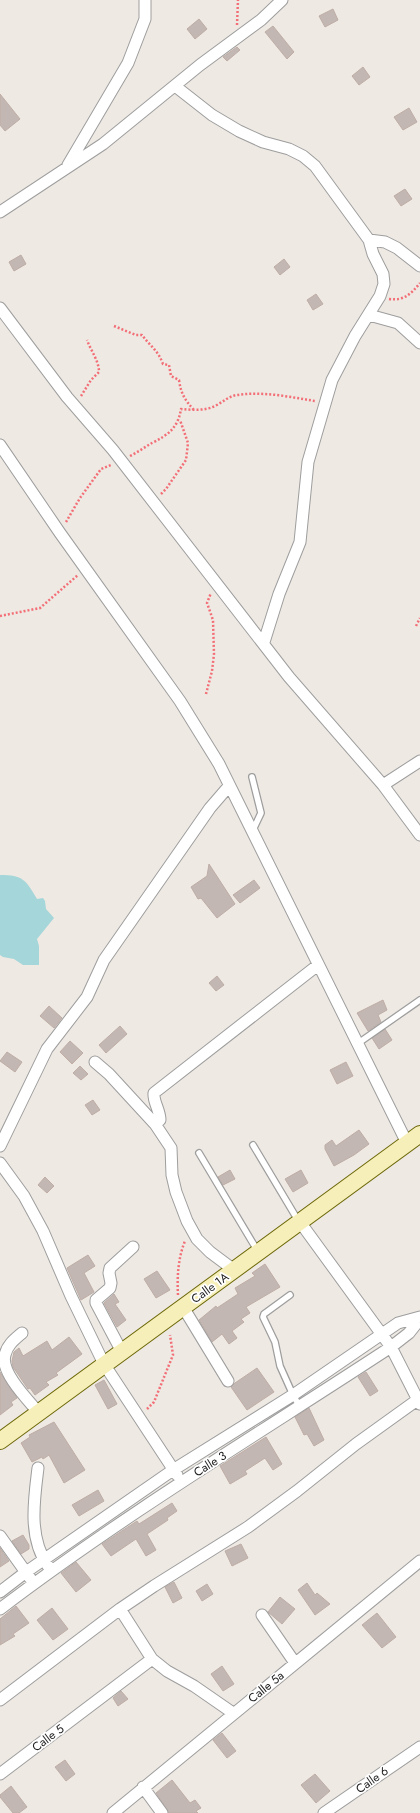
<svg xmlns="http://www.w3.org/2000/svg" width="420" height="1813" font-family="Jost,sans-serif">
<rect width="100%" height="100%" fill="#eee9e3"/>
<path fill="#a5d6da" d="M0 875C23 875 26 880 37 899L43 898 45 901 46 909 54 918 37 939 39 946V965H23L14 959 3 957 0 955Z"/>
<path fill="#c2b7b3" stroke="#bfada6" d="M333 9 338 20 325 27 319 16Z
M199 19 207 29 195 39 187 29Z
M273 26 294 52 287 59 265 32Z
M237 47 240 50 227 61 223 57Z
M363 67 370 77 359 85 352 76Z
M0 94 20 119 5 131 0 125Z
M409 108 417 122 403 130 394 117Z
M405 189 412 199 401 206 394 196Z
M21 255 26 264 14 271 9 262Z
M284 259 290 267 280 275 274 267Z
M316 294 323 304 313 310 307 300Z
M209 864 235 904 217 918 201 898 198 899 191 887 207 876Z
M254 880 260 888 240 903 233 895Z
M217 976 224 985 216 991 209 983Z
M383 1000 387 1010 378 1015 381 1022 368 1031 357 1013Z
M49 1006 62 1018 54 1028 40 1016Z
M120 1026 127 1034 106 1053 99 1045Z
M385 1029 392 1040 379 1049 372 1038Z
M70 1041 83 1053 72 1064 60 1052Z
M7 1052 22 1062 15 1072 0 1061Z
M346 1062 353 1076 337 1084 330 1070Z
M80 1066 88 1074 81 1080 73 1073Z
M93 1100 100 1110 92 1115 85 1105Z
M359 1130 369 1144 354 1155 334 1166 325 1149V1145L332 1140 336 1146Z
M230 1170 235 1179 223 1185 218 1177Z
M301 1170 308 1183 293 1192 285 1179Z
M45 1177 54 1186 47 1193 38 1185Z
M88 1255 95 1266 84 1273 94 1292 81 1300 67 1268Z
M265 1264 280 1287 246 1307 250 1313 241 1319 244 1322 232 1331 237 1338 229 1344 222 1334 212 1342 199 1320 216 1306 217 1308 238 1294 235 1288 255 1276 252 1273Z
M157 1271 170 1290 156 1298 144 1279Z
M114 1294 119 1302 115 1304 126 1320 117 1327 104 1303Z
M69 1337 82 1354 56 1373 58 1375 46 1382 49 1385 35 1395 30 1388 28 1389 13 1367 12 1361 14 1352 19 1348 23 1356 47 1341 52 1350Z
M257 1368 274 1392 247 1410 231 1387 235 1383Z
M0 1372 17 1398 11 1402 13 1405 0 1415Z
M366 1372 378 1391 370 1396 358 1377Z
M104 1380 117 1404 108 1409 95 1385Z
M309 1408 324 1440 314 1446 307 1434 304 1435 295 1417Z
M54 1422 85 1470 64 1483 49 1455 43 1459 42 1457 32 1462 21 1443 30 1437 29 1435Z
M266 1437 282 1464 273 1470 265 1458 245 1471 247 1474 230 1484 220 1466Z
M98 1490 104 1501 79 1516 72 1505Z
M172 1503 177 1511 167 1518 168 1520 147 1534 156 1550 146 1556 136 1539 111 1556 102 1544 137 1521 139 1524Z
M23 1535 29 1545V1549L21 1554 12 1541Z
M241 1544 248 1558 232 1566 225 1551Z
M0 1548 9 1561 0 1567Z
M76 1562 91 1580 76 1592 61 1573Z
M174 1582 182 1598 173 1603 165 1587Z
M307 1583 315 1595 317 1593 330 1604 315 1615 298 1590Z
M207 1584 213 1594 202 1601 196 1591Z
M280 1597 295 1609 282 1624 268 1612Z
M16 1606 29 1623 13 1634 15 1636 0 1645V1619Z
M52 1608 68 1629 53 1640 37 1620Z
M377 1613 396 1637 382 1648 362 1625Z
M222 1666 234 1684 223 1691 211 1674Z
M121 1691 128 1699 118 1706 113 1698Z
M222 1733 236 1751 227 1758 213 1740Z
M65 1760 75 1774 66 1781 55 1767Z
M315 1774 330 1791 316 1803 301 1785Z
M172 1780 190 1803 195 1800 201 1808 196 1811 198 1813H169L156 1793Z
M11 1786 27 1807 19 1813H13L0 1797V1795Z"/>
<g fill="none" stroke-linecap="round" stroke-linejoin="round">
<g stroke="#9e9e9e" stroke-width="8">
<path id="lane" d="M252 832 261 813 252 777
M357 1044 420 1000
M253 1145 299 1222
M199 1153 257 1250
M290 1295 264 1314 263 1317 275 1342 280 1366 293 1395 300 1407"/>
</g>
<g stroke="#9e9e9e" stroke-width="13">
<path id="street" d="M175 86 212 115 239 131 263 142 289 149 303 156 315 166 369 240 373 254 383 274 384 284 380 296 355 336 332 380 308 462 300 542 279 594 264 642
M68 165 128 63 145 19V0
M0 212 103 144 200 65 261 20 282 0
M369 240 385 242 397 248 420 266
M0 308 67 397 113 450 289 677 383 785 420 835
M369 315 398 323 420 343
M0 445 60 533 180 701 219 764 407 1143
M383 785 420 761
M95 1062 109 1074 155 1124
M0 1146 47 1049 87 997 104 960 210 808 229 786
M0 1163 24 1196 43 1231 71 1296 104 1364 177 1475
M300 1222 391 1347 420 1404
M234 1270 210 1252 197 1239 187 1221 176 1192 172 1175 171 1148 155 1124 160 1120C160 1110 153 1102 154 1093L318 965
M183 1307 228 1381
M22 1333C15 1339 7 1345 5 1355 0 1372 28 1400 39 1413
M122 1352 96 1303V1300L110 1288 111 1283 109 1273 110 1268 133 1247
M38 1468C34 1500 28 1538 48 1566
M0 1536 30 1578
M0 1592 26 1572 173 1470 293 1395 398 1323 420 1317
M0 1609C125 1514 260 1433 391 1347L409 1333 420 1319
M262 1615 295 1663
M152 1659 167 1671 194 1686 233 1713
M0 1700 120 1609 154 1586 248 1527 297 1491 356 1444 420 1398
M0 1774 152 1659 120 1609
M143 1787 162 1813
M113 1813 420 1561
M324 1813 420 1747"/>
</g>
<g stroke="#6e690a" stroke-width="18">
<path id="secondary" d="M0 1441 420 1134"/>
</g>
<path stroke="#f36f77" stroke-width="2.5" stroke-dasharray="2 2" stroke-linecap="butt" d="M237 25 238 0
M389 299C404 301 411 294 420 283
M114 326 136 335H142C149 345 158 350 163 364L169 365 171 376 179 380C181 394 185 400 194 410
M81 396 91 380 99 372C99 361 91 351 87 340
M130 456C138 452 145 447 152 443 168 435 178 428 181 409 192 410 205 411 215 406 223 402 229 396 237 395 263 391 290 397 315 401
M161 494 166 489 186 460 188 443 180 420
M66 522 80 498 101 469 111 465
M0 616 40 608 78 575
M416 626 420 618
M206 694 212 671 214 654 213 620 207 603 211 593
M178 1295C177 1277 178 1258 185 1241
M147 1409 154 1402 173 1355 170 1335"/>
<use href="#lane" stroke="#fff" stroke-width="5.5"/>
<use href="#street" stroke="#fff" stroke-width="11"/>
<use href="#secondary" stroke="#f6efb9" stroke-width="16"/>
</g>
<g text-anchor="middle" stroke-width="3.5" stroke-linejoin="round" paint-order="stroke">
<g font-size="12" fill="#1d1d1d" stroke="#fff">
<text transform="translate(210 1288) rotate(-36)" y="4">Calle 1A</text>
<text transform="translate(210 1464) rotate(-32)" y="4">Calle 3</text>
<text transform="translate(266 1687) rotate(-39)" y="4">Calle 5a</text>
<text transform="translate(48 1738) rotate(-37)" y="4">Calle 5</text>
<text transform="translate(372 1780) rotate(-35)" y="4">Calle 6</text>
</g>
</g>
</svg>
